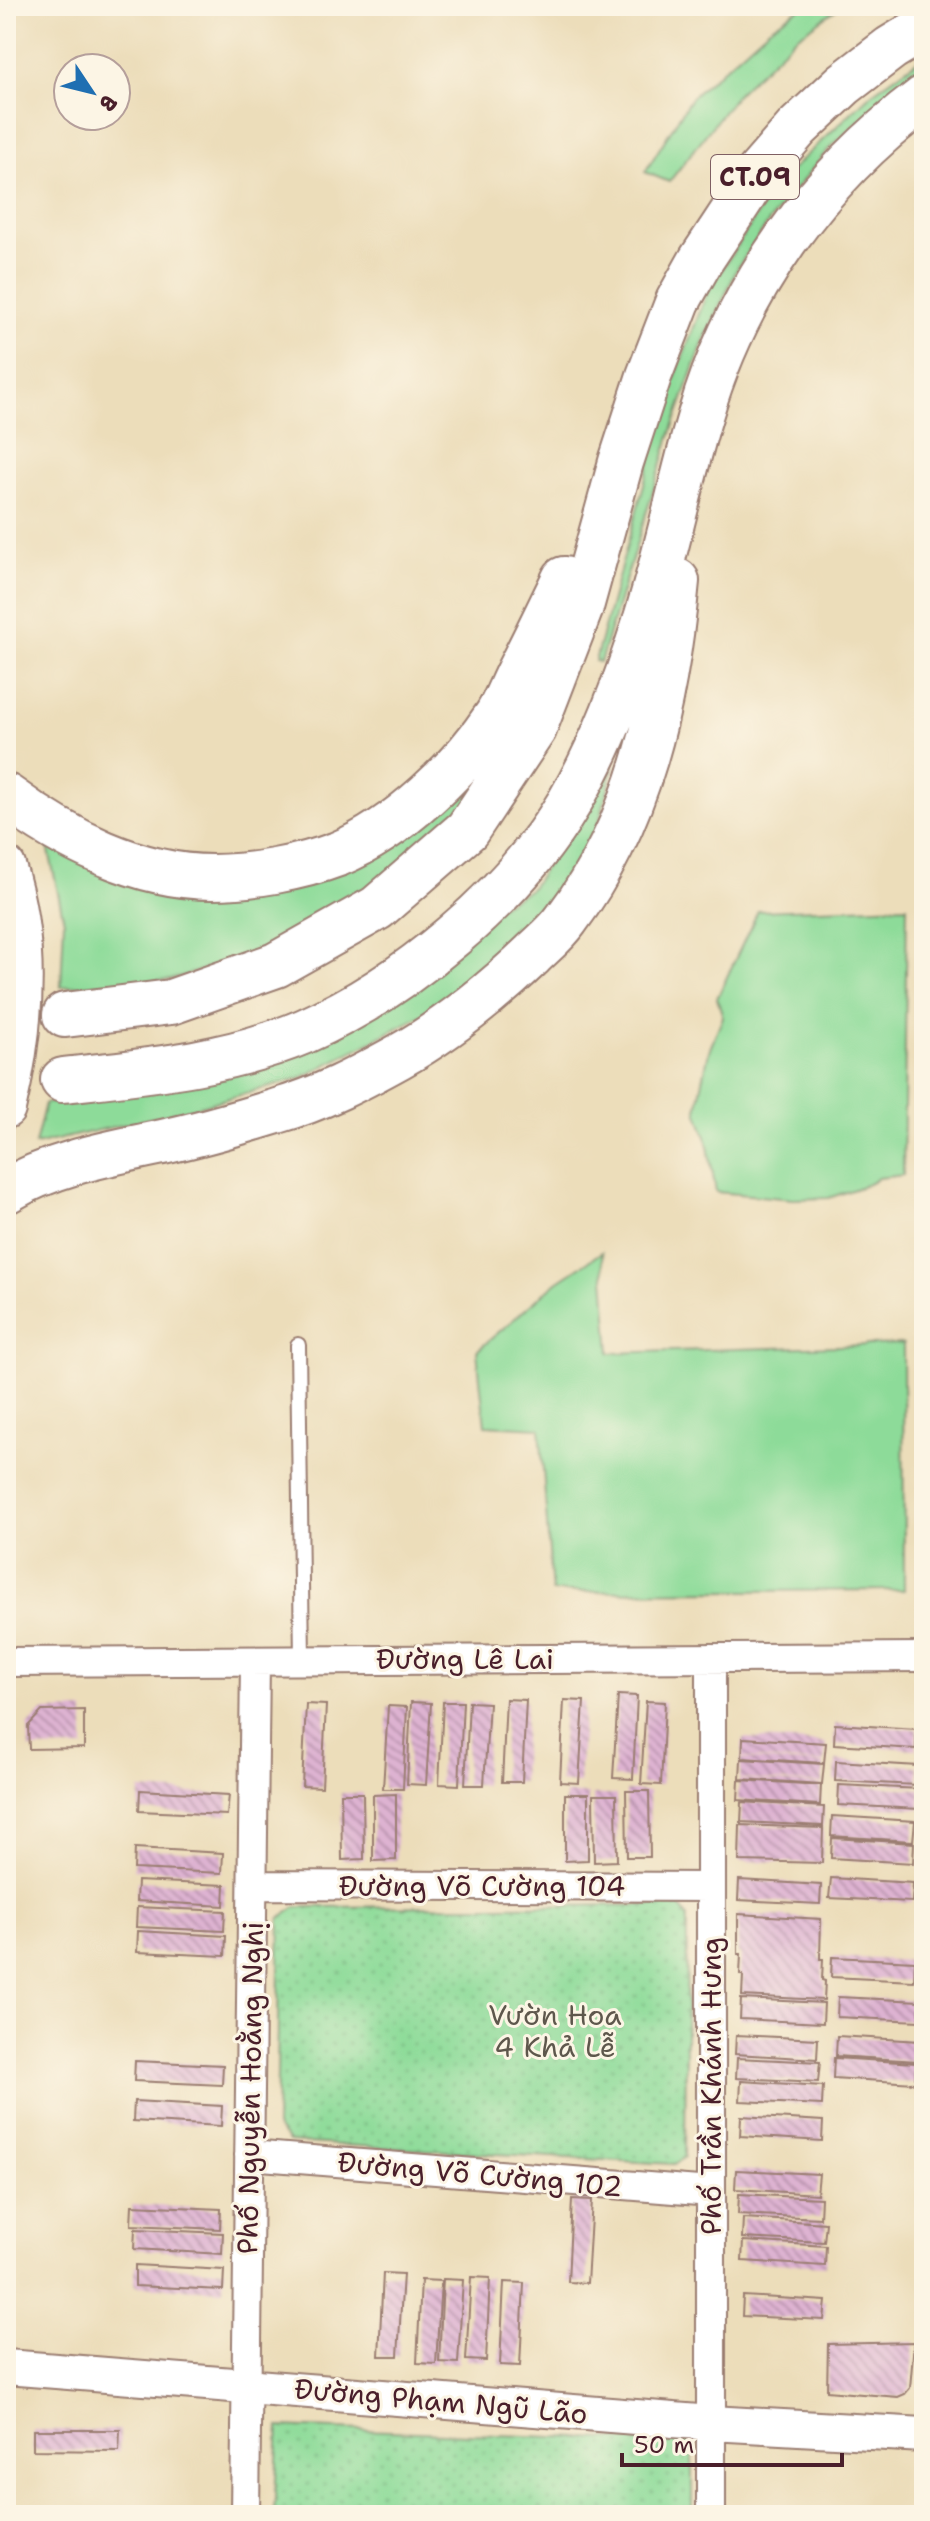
<svg xmlns="http://www.w3.org/2000/svg" width="930" height="2521" font-family="'Shantell Sans',sans-serif">
<defs>
<pattern id="park-dots" width="8" height="8" patternUnits="userSpaceOnUse" patternTransform="scale(2)"><rect width="8" height="8" fill="#8ddb99"/><path d="M2 2h.1M6 6h.1" fill="none" stroke="#7bbc84" stroke-width="1.8" stroke-linecap="round"/></pattern>
<pattern id="building-back-hatch" width="6" height="6" patternUnits="userSpaceOnUse" patternTransform="scale(2)"><rect width="6" height="6" fill="#deb3d2"/><path d="M-1 5l2 2M0 0l6 6M5-1l2 2" fill="none" stroke="#b691ab"/></pattern>
</defs>
<rect width="100%" height="100%" fill="#fcf5e5"/>
<filter id="ink" filterUnits="userSpaceOnUse"><feTurbulence type="fractalNoise" baseFrequency=".0125" numOctaves="2"/><feDisplacementMap in="SourceGraphic" scale="16" xChannelSelector="R" yChannelSelector="G"/><feConvolveMatrix kernelMatrix="1 2 1 2 8 2 1 2 1" color-interpolation-filters="sRGB"/></filter>
<filter id="wash" filterUnits="userSpaceOnUse"><feTurbulence type="fractalNoise" baseFrequency=".006" numOctaves="4" result="noise"/><feDisplacementMap in="SourceGraphic" scale="32" xChannelSelector="R" yChannelSelector="G"/><feGaussianBlur stdDeviation="1.8" result="paint"/><feColorMatrix in="noise" values="0 0 0 0 0 0 0 0 0 0 0 0 0 0 0 0 0 1.4 0 .05"/><feComposite in="paint" operator="in"/></filter>
<g filter="url(#wash)">
<rect width="100%" height="100%" fill="#ecddba"/>
<path fill="#8ddb99" stroke="#6c7d62" stroke-width="2" d="M803 6H841L795 38 738 93 669 182 645 172 691 98 768 29Z
M924 56V74L866 114 827 151 770 220 738 267 703 343 672 430 600 662 595 661 646 477 657 425 707 293 769 196 791 170 872 93Z
M514 734 457 823 370 896 272 949 170 980 61 987 64 921 48 846 241 891Z
M614 767 595 837 546 910 434 1009 301 1078 186 1110 35 1145 45 1103H67L186 1084 530 889Z
M907 906 903 1175 878 1178 863 1186 829 1198 793 1199 716 1192 707 1140 697 1110 709 1051 723 1017 717 998 758 911Z
M602 1252 610 1353 903 1344 904 1590 552 1592 540 1428 485 1425 477 1351 557 1282Z"/>
<path fill="url(#park-dots)" stroke="#6c7d62" stroke-width="2" d="M679 1905 687 1917 685 2157 674 2164 289 2142 276 2127 280 1918 296 1907Z
M279 2427 692 2442V2515H274Z"/>
<g id="blocks">
<path fill="url(#building-back-hatch)" d="M618 1695 637 1696 633 1779 613 1778Z
M506 1699 526 1700 522 1782H502Z
M564 1700 584 1701 579 1783 560 1782Z
M646 1701 665 1702 661 1785 641 1784Z
M411 1702 431 1703 426 1785 407 1784Z
M443 1702H463L459 1785 439 1784Z
M469 1702 489 1703 484 1785H465Z
M306 1704 326 1705 322 1787 302 1786Z
M388 1706 407 1707 403 1789H383Z
M84 1710V1748L29 1749 28 1726 42 1711Z
M835 1724 917 1729 916 1749 834 1744Z
M743 1738 826 1743 824 1763 742 1758Z
M741 1759 824 1764 822 1784 740 1779Z
M836 1761 918 1766 917 1785 835 1781Z
M739 1780 821 1785 820 1805 738 1800Z
M839 1785 921 1789 920 1809 838 1805Z
M140 1790 229 1795 227 1815 139 1811Z
M626 1791H649L650 1857H627Z
M341 1793H363L364 1859 342 1860Z
M396 1794V1860L373 1861V1795Z
M565 1794H588V1860L565 1861Z
M593 1795H616L617 1861 594 1862Z
M742 1802 824 1807 823 1826 741 1822Z
M832 1816 915 1821 913 1841 831 1836Z
M740 1825 823 1828 822 1863 739 1861Z
M832 1838 914 1843 913 1863 831 1858Z
M135 1848 223 1853 222 1873 134 1869Z
M831 1878 913 1883 912 1902 829 1898Z
M739 1880 821 1885 820 1904 738 1900Z
M137 1881 225 1885 224 1906 136 1901Z
M137 1907 225 1911 224 1931 136 1927Z
M738 1914 821 1919 820 1959H823L822 1980 825 1981 824 2000 742 1996 743 1975H740L741 1954H738Z
M138 1931 226 1936 225 1956 137 1952Z
M832 1957 915 1961 914 1981 831 1977Z
M838 1997 920 2001 919 2021 837 2017Z
M741 1999 824 2003 823 2023 740 2019Z
M736 2035 818 2039 817 2059 735 2054Z
M837 2036 920 2041 918 2061 836 2056Z
M737 2058 820 2062 818 2082 736 2078Z
M834 2058 916 2063 915 2083 833 2078Z
M135 2061 223 2065 222 2085 134 2081Z
M741 2081 823 2086 822 2105 740 2101Z
M134 2101 222 2106 221 2126 133 2121Z
M741 2116 823 2121 822 2141 740 2136Z
M736 2170 819 2174 817 2194 735 2189Z
M739 2194 821 2198 820 2218 738 2214Z
M572 2199 592 2200 587 2283 568 2282Z
M132 2205 221 2209 220 2229 131 2225Z
M743 2218 826 2223 824 2242 742 2238Z
M135 2229 223 2233 222 2254 134 2249Z
M743 2241 826 2246 825 2266 742 2261Z
M135 2265 224 2270 223 2290 135 2286Z
M383 2273 403 2274 398 2356H379Z
M471 2277 490 2278 486 2361 466 2360Z
M443 2279 463 2280 458 2363 439 2362Z
M421 2280 441 2281 436 2364 417 2363Z
M504 2282 524 2283 520 2366 500 2365Z
M743 2296 826 2301 824 2320 742 2316Z
M914 2342 910 2388 905 2394 898 2397 827 2391 828 2344Z
M33 2430H120L119 2451 33 2450Z"/>
</g>
</g>
<g filter="url(#ink)">
<use href="#blocks" fill-opacity="0" stroke="#9b7e72" stroke-width="2"/>
<g fill="none" stroke-linecap="round" stroke-linejoin="round">
<g stroke="#9b7e72" stroke-width="18">
<path id="service" d="M298 1345 302 1661"/>
</g>
<g stroke="#9b7e72" stroke-width="32">
<path id="minor" d="M711 1658V2515
M6 1662 924 1657
M253 1885 711 1887
M249 2155 711 2192
M245 2515 255 1661"/>
</g>
<g stroke="#9b7e72" stroke-width="38">
<path id="tertiary" d="M6 2367 711 2423 924 2435"/>
</g>
<g stroke="#9b7e72" stroke-width="42">
<path id="secondary" d="M6 866C31 943 25 1030 6 1109"/>
</g>
<g stroke="#9b7e72" stroke-width="48">
<path id="motorway" d="M6 796C64 839 138 877 212 877 252 877 301 868 338 854 397 830 462 768 497 715 505 702 511 686 518 672 534 641 549 610 564 579
M65 1015 171 1002 276 965 377 908 467 830 534 729 581 607 621 462 649 376 678 301 701 260 759 172 797 128 844 84 891 48 924 28
M63 1080C144 1071 228 1064 305 1031 403 988 514 896 569 803 601 749 624 688 643 628 666 558 679 486 700 416 737 288 818 177 924 98
M6 1191C55 1162 112 1153 167 1141 204 1133 241 1122 277 1111 320 1099 360 1078 398 1057 448 1029 491 994 532 955 543 944 557 933 566 920 640 822 666 701 677 581"/>
</g>
<use href="#service" stroke="#fff" stroke-width="14"/>
<use href="#minor" stroke="#fff" stroke-width="28"/>
<use href="#tertiary" stroke="#fff" stroke-width="34"/>
<use href="#secondary" stroke="#fff" stroke-width="38"/>
<use href="#motorway" stroke="#fff" stroke-width="44"/>
</g>
</g>
<g text-anchor="middle" stroke-width="6" stroke-linejoin="round" paint-order="stroke">
<rect fill="#fcf5e5" stroke="#7f5f63" stroke-width="2" x="711" y="155" width="88" height="44" rx="6"/>
<g font-size="26" font-weight="bold" fill="#4a1f2b">
<text x="755" y="186">CT.09</text>
</g>
<g font-size="28" fill="#4a1f2b" stroke="#fcf5e5">
<text x="465" y="1669">Đường Lê Lai</text>
<text x="482" y="1896">Đường Võ Cường 104</text>
<text transform="translate(711 2086) rotate(-90)" y="10">Phố Trần Khánh Hưng</text>
<text transform="translate(250 2088) rotate(-89)" y="10">Phố Nguyễn Hoằng Nghị</text>
<text transform="translate(480 2174) rotate(5)" y="10">Đường Võ Cường 102</text>
<text transform="translate(441 2401) rotate(5)" y="10">Đường Phạm Ngũ Lão</text>
</g>
<g font-size="28" fill="#5e574c" stroke="#fcf5e5">
<text x="555" y="2025">Vườn Hoa<tspan x="555" dy="32">4 Khả Lễ</tspan></text>
</g>
</g>
<rect width="930" height="2521" fill="none" stroke="#fcf5e5" stroke-width="32"/>
<g transform="translate(92 92) rotate(125)"><circle r="38" fill="#fcf5e5" stroke="#b59f9b" stroke-width="2"/>
<path d="M0-6L14 30L0 20L-14 30Z" fill="#1f6fb2"/>
<text y="-12" font-size="22" font-weight="bold" text-anchor="middle" fill="#4a1f2b">B</text>
</g>
<path d="M622 2453v12h220v-12" fill="none" stroke="#4a1f2b" stroke-width="4"/>
<text x="634" y="2453" font-size="24" fill="#4a1f2b" stroke="#fcf5e5" stroke-width="6" paint-order="stroke">50 m</text>
</svg>
